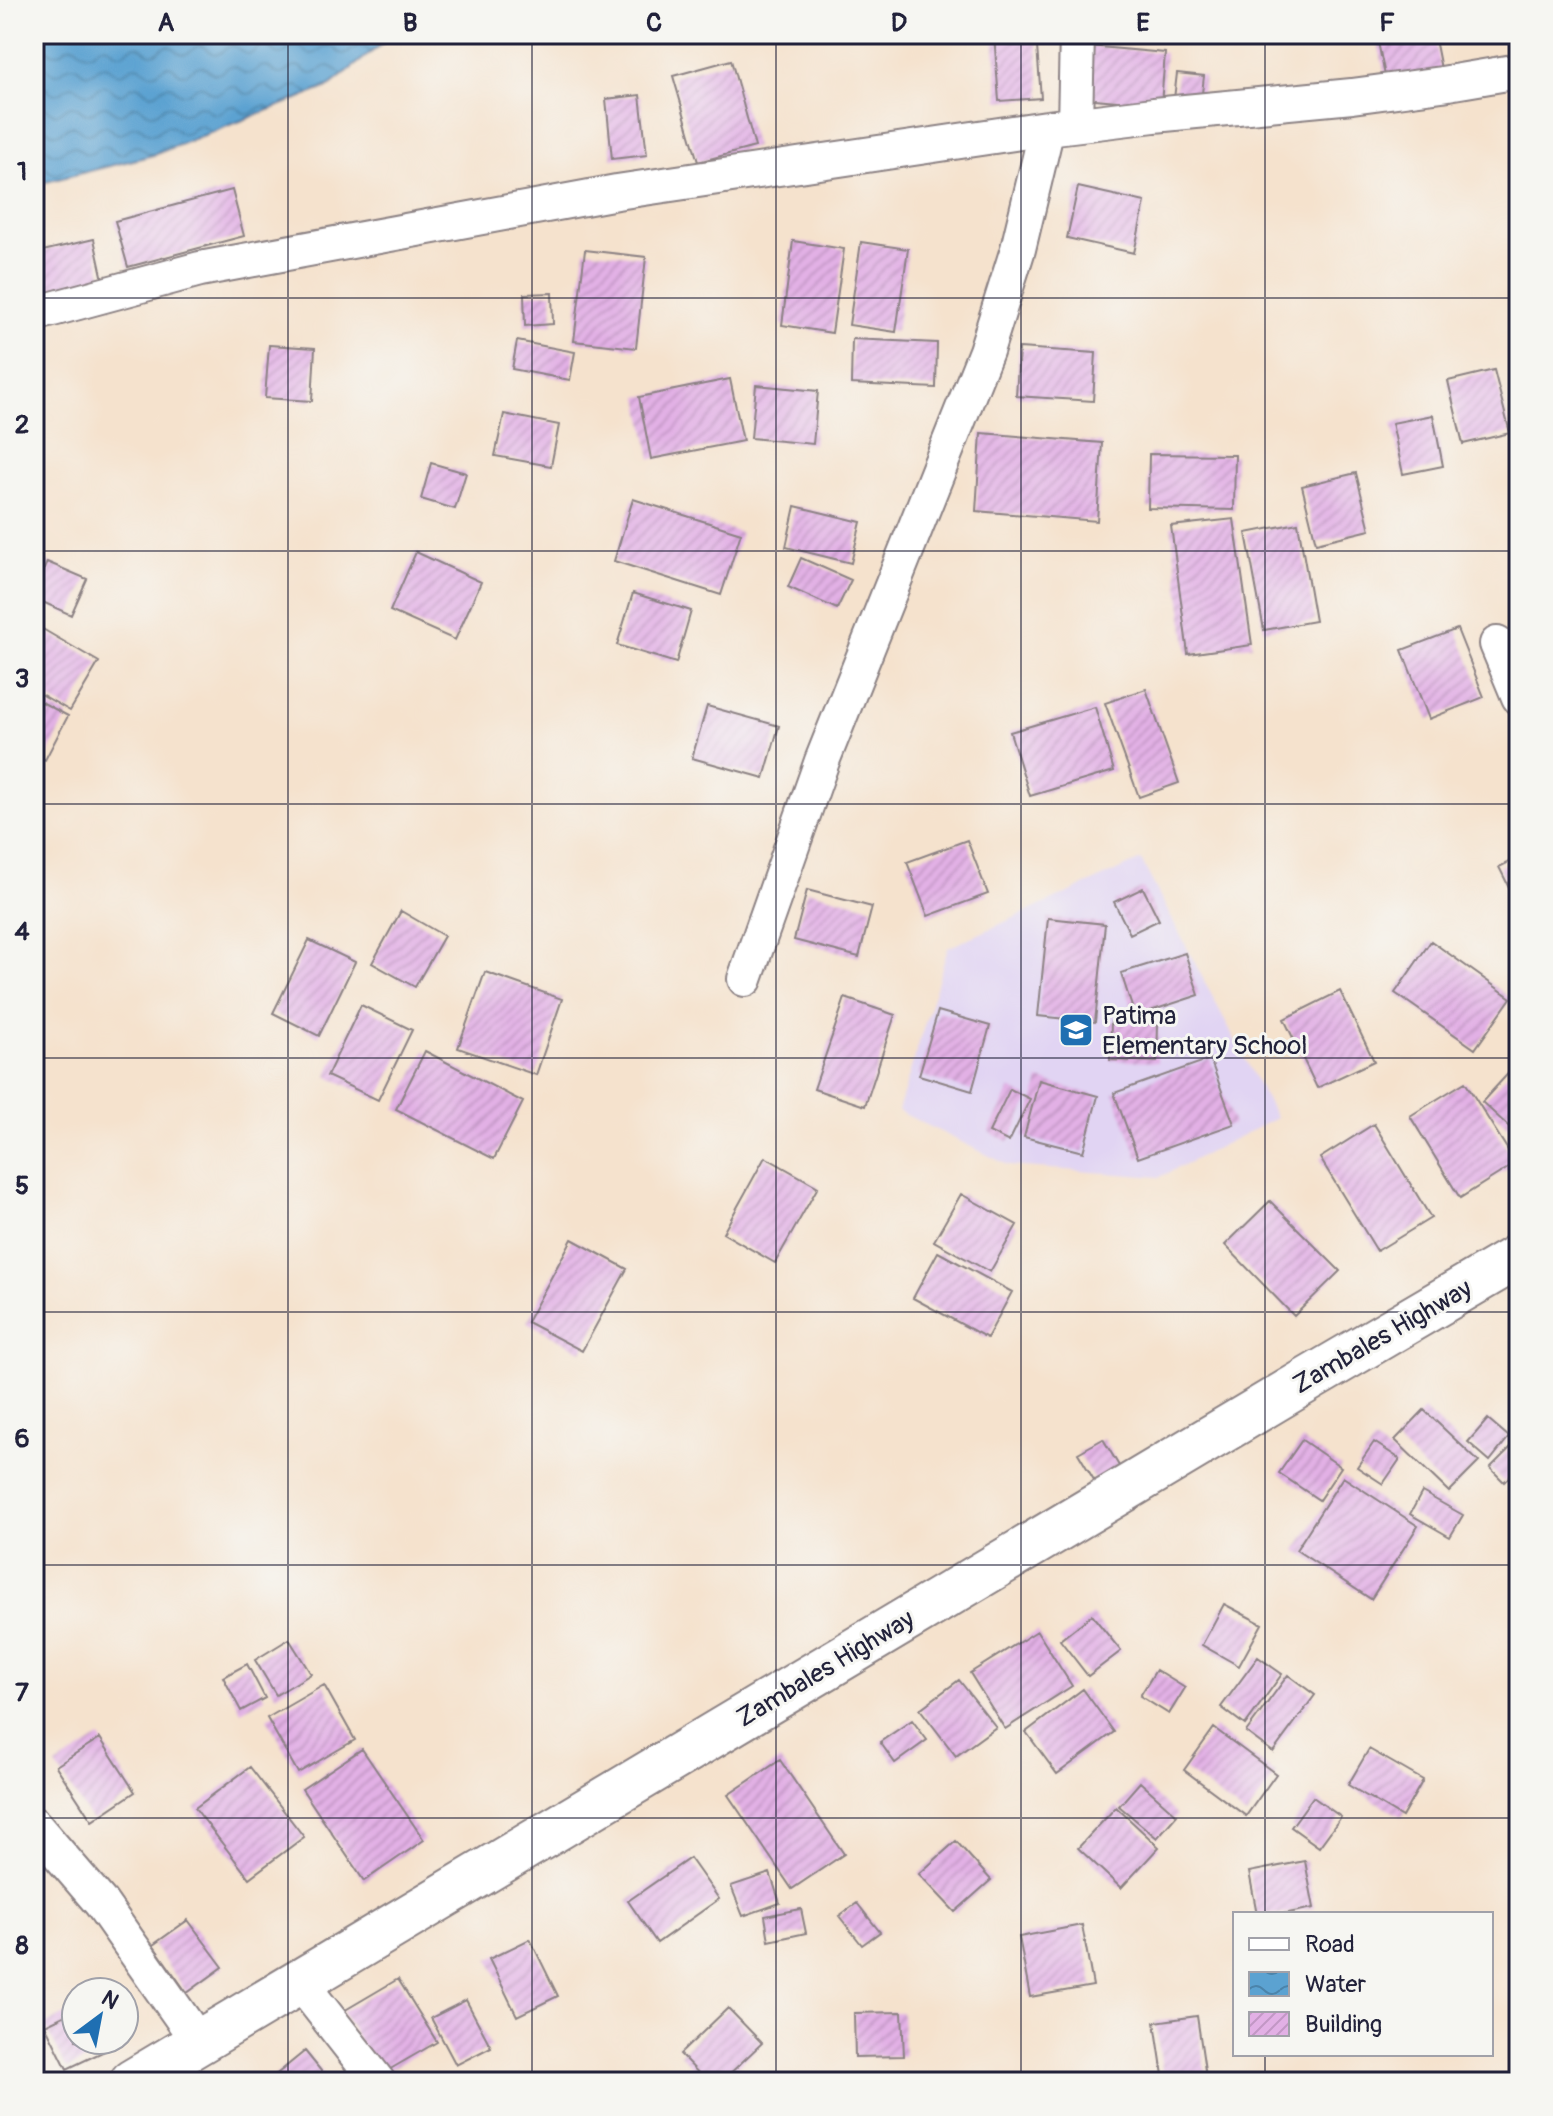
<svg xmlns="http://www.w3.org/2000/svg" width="1553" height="2116" font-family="Pangolin,sans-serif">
<defs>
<pattern id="water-waves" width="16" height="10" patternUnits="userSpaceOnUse" patternTransform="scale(2)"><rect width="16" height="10" fill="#5ba2d1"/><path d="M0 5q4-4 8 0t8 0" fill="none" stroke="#4b84ab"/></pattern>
<pattern id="building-hatch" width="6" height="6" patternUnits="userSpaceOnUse" patternTransform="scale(2)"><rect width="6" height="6" fill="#e2b0e5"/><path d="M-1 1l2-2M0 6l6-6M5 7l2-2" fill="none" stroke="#c297c5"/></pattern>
</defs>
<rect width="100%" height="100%" fill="#f6f6f2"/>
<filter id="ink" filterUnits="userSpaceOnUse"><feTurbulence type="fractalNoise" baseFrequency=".0125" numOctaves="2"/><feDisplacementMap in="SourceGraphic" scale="16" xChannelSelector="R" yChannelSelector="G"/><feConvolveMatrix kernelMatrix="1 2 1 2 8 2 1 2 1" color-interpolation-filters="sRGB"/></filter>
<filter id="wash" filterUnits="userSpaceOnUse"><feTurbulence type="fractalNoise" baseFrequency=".006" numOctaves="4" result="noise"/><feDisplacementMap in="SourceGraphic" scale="32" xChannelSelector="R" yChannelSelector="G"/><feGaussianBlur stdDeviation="1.8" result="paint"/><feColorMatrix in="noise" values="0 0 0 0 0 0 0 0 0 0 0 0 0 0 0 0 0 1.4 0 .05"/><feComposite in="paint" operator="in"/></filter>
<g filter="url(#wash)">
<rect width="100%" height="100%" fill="#f5e2cd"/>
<path fill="#e1d4f3" d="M1141 860 1276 1118 1160 1177 1010 1166 898 1111 948 948Z"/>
<path fill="url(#water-waves)" stroke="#3e6286" stroke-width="2" d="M34 34H394L328 87 153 155 34 185Z"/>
<g id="blocks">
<path fill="url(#building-hatch)" d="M994 34H1036L1041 98 999 101Z
M1418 34H1434L1443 79 1388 90 1378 42Z
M1088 46 1165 53 1161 105 1084 98Z
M731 60 755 147 698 162 673 76Z
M1177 73 1204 76 1201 102 1174 99Z
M640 95 647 155 612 159 606 99Z
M1078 187 1145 202 1134 253 1067 238Z
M232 190 244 236 128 267 115 221Z
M94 239 105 289 34 305V253Z
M793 241 844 249 832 333 782 325Z
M861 242 908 249 896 332 849 325Z
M585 250 646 257 636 348 574 341Z
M552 293 553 324 525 326 524 294Z
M852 339 937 343 936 388 851 384Z
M517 341 575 352 570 380 512 369Z
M269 345 315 348 312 401 265 398Z
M1019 348 1096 353 1093 401 1016 396Z
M1494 370 1510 433 1463 444 1448 381Z
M730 379 743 441 651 459 639 397Z
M756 385 818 391 813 444 751 438Z
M504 414 559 425 551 466 495 456Z
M1433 415 1443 466 1403 474 1392 423Z
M981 433 1102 443 1097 521 976 511Z
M1149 454 1235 455 1234 510 1148 508Z
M431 463 466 473 455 509 421 499Z
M1356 473 1370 530 1316 543 1302 486Z
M633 499 741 533 721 595 614 561Z
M795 506 861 522 851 563 786 547Z
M1234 519 1252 645 1188 654 1171 526Z
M1298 523 1315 621 1264 630 1246 533Z
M416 552 481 582 455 640 390 611Z
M801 558 851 580 837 609 788 587Z
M47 562 87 579 71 615 34 598V592Z
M633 593 691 611 676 663 617 645Z
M34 624 99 662 70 711 34 690Z
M1457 629 1484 697 1429 719 1402 650Z
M1146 689 1179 783 1139 797 1105 703Z
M34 698 68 716 45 760 34 754Z
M707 706 779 726 764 778 692 758Z
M1095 707 1114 771 1030 796 1010 732Z
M967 840 988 894 928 916 907 862Z
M1519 857V907L1499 867Z
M1143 888 1159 920 1130 934 1114 902Z
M807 890 872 907 859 957 794 940Z
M401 911 444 936 415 987 372 963Z
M1048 918 1105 924 1095 1022 1038 1016Z
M309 940 355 962 319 1036 273 1013Z
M1431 941 1511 998 1475 1049 1395 993Z
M1185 953 1199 995 1135 1016 1121 973Z
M485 972 562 999 536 1075 458 1048Z
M1340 991 1374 1061 1317 1088 1284 1019Z
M845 998 895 1015 865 1106 814 1089Z
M361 1005 412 1030 378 1100 327 1076Z
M938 1011 990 1026 972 1091 919 1075Z
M1111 1022 1158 1024 1157 1062 1110 1060Z
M425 1051 523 1102 494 1159 396 1109Z
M1210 1059 1234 1124 1138 1158 1114 1093Z
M1515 1066 1519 1070V1136L1482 1102Z
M1039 1080 1098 1096 1083 1152 1024 1137Z
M1465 1082 1516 1163 1460 1198 1410 1116Z
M1010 1089 1030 1099 1009 1142 989 1132Z
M1374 1124 1431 1218 1377 1251 1320 1158Z
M765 1157 818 1187 775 1263 723 1233Z
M961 1194 1017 1225 990 1272 934 1241Z
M1270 1201 1340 1271 1294 1316 1225 1245Z
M572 1239 627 1269 582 1351 527 1322Z
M938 1252 1012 1292 987 1338 913 1298Z
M1424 1410 1479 1462 1449 1492 1395 1440Z
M1488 1419 1509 1437 1490 1461 1468 1442Z
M1103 1439 1122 1471 1097 1485 1078 1453Z
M1302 1440 1341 1467 1319 1500 1279 1473Z
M1374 1442 1400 1459 1383 1484 1357 1467Z
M1515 1443 1519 1447V1467L1504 1482 1490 1468Z
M1343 1477 1418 1526 1371 1599 1296 1550Z
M1422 1492 1463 1515 1450 1537 1410 1514Z
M1224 1604 1262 1624 1239 1666 1202 1645Z
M1092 1615 1121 1651 1088 1676 1060 1640Z
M1037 1631 1072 1686 1005 1729 970 1673Z
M289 1639 311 1674 276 1695 255 1660Z
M1258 1657 1282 1674 1245 1725 1221 1707Z
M247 1664 265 1698 241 1711 223 1677Z
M1156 1670 1185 1688 1169 1714 1140 1696Z
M1288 1675 1315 1695 1273 1752 1246 1732Z
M959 1680 996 1727 956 1756 920 1709Z
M324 1685 355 1740 298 1773 267 1718Z
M1083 1689 1114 1732 1057 1774 1026 1732Z
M912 1720 927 1740 895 1763 880 1742Z
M1214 1728 1276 1774 1246 1816 1184 1770Z
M100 1738 135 1792 92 1821 56 1766Z
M362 1749 424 1840 364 1881 302 1789Z
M1369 1749 1423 1780 1402 1817 1348 1785Z
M780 1760 844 1854 792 1889 728 1795Z
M250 1767 304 1837 249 1878 195 1808Z
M1140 1782 1177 1815 1157 1838 1119 1806Z
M1313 1797 1341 1817 1319 1847 1291 1827Z
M1116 1807 1159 1847 1121 1888 1078 1848Z
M956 1841 991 1880 955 1912 919 1874Z
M690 1858 719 1899 657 1943 628 1901Z
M1305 1861 1314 1908 1283 1914H1257L1249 1872Z
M770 1873 780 1903 743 1916 731 1886Z
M857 1903 880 1932 862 1945 839 1916Z
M801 1909 806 1933 769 1941 765 1916Z
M188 1920 223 1967 187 1993 153 1945Z
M1082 1925 1093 1986 1030 1997 1019 1937Z
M530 1939 558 1996 517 2016 489 1959Z
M398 1979 437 2042 380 2075 342 2012Z
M466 2000 491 2047 456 2065 431 2018Z
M728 2008 762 2043 721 2082H707L680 2054Z
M76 2010V2040H111L115 2046 67 2069 45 2025Z
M902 2012 904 2056 855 2057 854 2013Z
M1197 2016 1206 2077 1164 2082 1155 2022Z
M305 2051 330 2082H267Z"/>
</g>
</g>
<g filter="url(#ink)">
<use href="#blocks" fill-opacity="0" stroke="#8c8284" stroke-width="2"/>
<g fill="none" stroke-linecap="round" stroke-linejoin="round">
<g stroke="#8c8284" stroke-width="38">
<path id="street" d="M1075 124 1077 34
M34 314 200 269 617 192 1047 128 1154 115 1352 96 1442 84 1519 71
M1497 644 1519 697
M745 979 822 761 986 351 1018 249 1047 128
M34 1825 101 1903 198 2041
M299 1981 378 2082"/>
</g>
<g stroke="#8c8284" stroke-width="48">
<path id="primary" d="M132 2082 1311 1378 1519 1256"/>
</g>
<use href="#street" stroke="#fff" stroke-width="34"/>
<use href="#primary" stroke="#fff" stroke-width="44"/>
</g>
</g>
<path fill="none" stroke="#22223b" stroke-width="2" stroke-opacity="0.55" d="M288 34V2082M532 34V2082M776 34V2082M1021 34V2082M1265 34V1914M34 298H1519M34 551H1519M34 804H1519M34 1058H1519M34 1312H1519M34 1565H1519M34 1818H1519M1265 2054V2082"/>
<defs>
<g id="school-square" transform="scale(1.8)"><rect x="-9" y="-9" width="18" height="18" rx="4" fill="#1f6fb2" stroke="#f6f6f2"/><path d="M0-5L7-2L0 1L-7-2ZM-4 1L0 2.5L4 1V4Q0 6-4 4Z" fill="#fff"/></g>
</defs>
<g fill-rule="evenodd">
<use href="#school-square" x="1076" y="1030"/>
</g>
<g text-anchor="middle" stroke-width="6" stroke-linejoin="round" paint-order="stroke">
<g font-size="26" fill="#22223b" stroke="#f6f6f2" text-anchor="start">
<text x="1102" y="1024">Patima<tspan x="1102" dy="30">Elementary School</tspan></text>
</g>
<g font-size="26" fill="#22223b" stroke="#f6f6f2">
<text transform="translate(1382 1336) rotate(-30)" y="9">Zambales Highway</text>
<text transform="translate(825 1668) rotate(-31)" y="9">Zambales Highway</text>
</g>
</g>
<rect width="1553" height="2116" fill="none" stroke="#f6f6f2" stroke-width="88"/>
<rect x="1233" y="1912" width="260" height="144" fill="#f6f6f2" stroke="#a1a1a9" stroke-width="2"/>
<rect x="1249" y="1938" width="40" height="12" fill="#ffffff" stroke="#a1a1a9" stroke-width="2"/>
<text x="1305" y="1952" font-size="24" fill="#22223b">Road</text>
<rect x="1249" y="1972" width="40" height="24" fill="url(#water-waves)" stroke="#a1a1a9" stroke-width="2"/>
<text x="1305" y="1992" font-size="24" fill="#22223b">Water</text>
<rect x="1249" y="2012" width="40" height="24" fill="url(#building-hatch)" stroke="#a1a1a9" stroke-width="2"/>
<text x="1305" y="2032" font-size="24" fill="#22223b">Building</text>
<g transform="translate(100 2016) rotate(32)"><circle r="38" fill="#f6f6f2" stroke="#a1a1a9" stroke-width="2"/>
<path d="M0-6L14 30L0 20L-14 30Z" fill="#1f6fb2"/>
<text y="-12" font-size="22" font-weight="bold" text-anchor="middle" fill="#22223b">N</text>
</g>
<rect x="44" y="44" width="1465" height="2028" fill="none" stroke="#22223b" stroke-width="3"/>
<g font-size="26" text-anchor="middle" font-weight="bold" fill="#22223b">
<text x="166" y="31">A</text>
<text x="410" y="31">B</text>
<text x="654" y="31">C</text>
<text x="899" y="31">D</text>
<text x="1143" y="31">E</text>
<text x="1387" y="31">F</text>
<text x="22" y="180">1</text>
<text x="22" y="433">2</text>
<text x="22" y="687">3</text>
<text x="22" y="940">4</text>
<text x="22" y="1194">5</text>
<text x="22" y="1447">6</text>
<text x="22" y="1701">7</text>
<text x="22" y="1954">8</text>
</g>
</svg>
